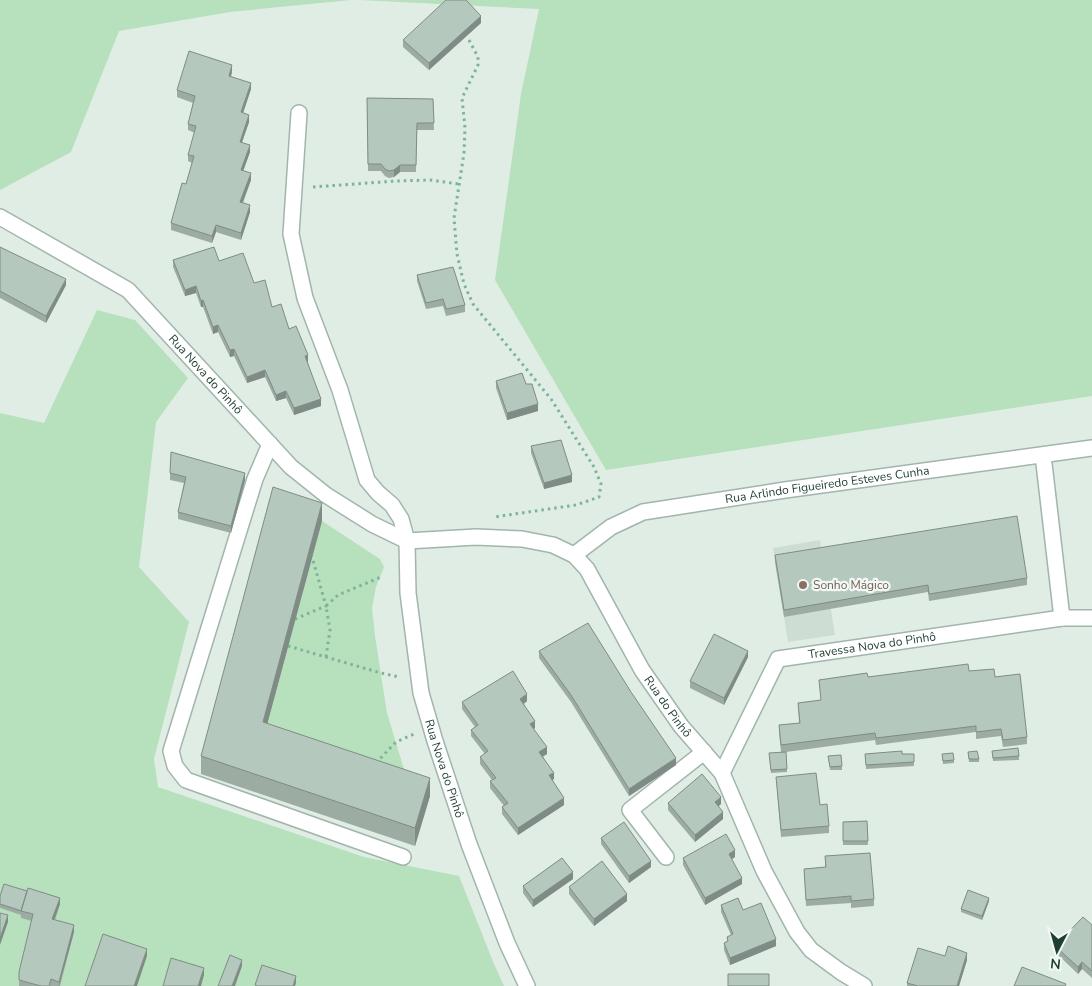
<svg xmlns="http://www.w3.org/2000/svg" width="1092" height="986" font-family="'Nunito Sans',sans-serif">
<rect width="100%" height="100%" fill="#e0ede5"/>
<path fill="#ceddd4" d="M820 540 835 635 788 642 773 548Z"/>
<path fill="#b7e0bc" d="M0 0H351L230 12 119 31 71 152 0 190Z
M360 0H1092V396L606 470 495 280 521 94 539 9Z
M97 310 135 320 188 378 156 422 139 567 189 622 154 759 158 787 364 857 459 876 494 964 504 986H0V908L22 915V918L52 926 0 899V413L44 423Z
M322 521 380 559 384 567 376 587 372 608 375 636 387 713 410 789 263 740Z"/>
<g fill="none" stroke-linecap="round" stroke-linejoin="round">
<g stroke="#a2b5ac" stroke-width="18">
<g id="minor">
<path id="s1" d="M299 113 291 234 305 298 340 390 367 480 378 493 392 505 401 519 407 541 408 593 421 693 435 741 469 844 507 943 527 986"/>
<path id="s2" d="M0 217 128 290 291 467 326 495 372 524 407 541 476 537 522 539 553 545 574 555 587 569 642 670 681 726 722 773 764 871 797 932 811 950 841 972 864 986"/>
<path d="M270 444 255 479 171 751 175 766 186 780 403 857"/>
<path d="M1043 455 1062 618"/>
<path id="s3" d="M574 555 611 527 643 512 785 490 1092 448"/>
<path id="s4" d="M722 773 778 659 1062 618H1092"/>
<path d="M666 857 630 810 704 752"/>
</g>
</g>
<path stroke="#7eb39b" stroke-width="3" stroke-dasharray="2.5 4" stroke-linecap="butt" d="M469 40 478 57V65L462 98 465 128 464 153 454 218 457 254 464 284 473 304 551 399 594 467 601 484 599 497 576 505 494 517
M313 187 396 181 430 180 459 184
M295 619 326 606 312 557
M288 646 381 673 399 677
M326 657 330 630 326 606 338 595 381 577
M376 763 396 742 414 734"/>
<use href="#minor" stroke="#fff" stroke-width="15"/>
</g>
<path fill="#9caca3" d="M481 23 429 70 403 47V40Z
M232 72 231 76 251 89 243 113 249 122 242 142 250 152 243 171 251 180 243 203 250 212 241 240 216 232 212 243 171 230V223L186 184 192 163 188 161V155L195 133 188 130V124L193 103 177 97V90Z
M367 98 433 99 434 130H417L416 172H400L394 177 389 178 385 176 381 171H368Z
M0 247 66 285 46 323 0 298Z
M173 260 219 261 254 283 289 329 308 362H307L321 406 294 415 286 398 276 401 265 377 247 383 234 356 230 357 218 332 213 334 203 307H201L196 293 185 296 173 267Z
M417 275 465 305V312L446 316 443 306 426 309 417 281Z
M496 381 526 384 538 411 507 420 496 388Z
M531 446 572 482 544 489 531 453Z
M170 473 245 480 231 533 178 519V512L184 483 170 480Z
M322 521 267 724 430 796 415 846 201 774V756Z
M775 555 1027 578V585L929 601 928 592 784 617 775 562Z
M539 651 676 765 629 796 571 702 539 658Z
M748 657 724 705 690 688V681Z
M969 671 995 677 1027 737V744L1003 747 1001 736 976 739V732L876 745 875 740 786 752 787 772 771 773 769 756 781 752 779 732V725L799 723 798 703 821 700 819 680Z
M527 701 524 704 535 728 534 729 547 754 543 756 554 779 552 780 564 805 518 835 502 814V807L504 806 490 788V781L492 780 480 764V757L485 754 471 736V730L475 727 462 709V702Z
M992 751 1019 756V760L993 761Z
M968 752 979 759V762H969Z
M865 754H914V766L866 769Z
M942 754 954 760V763L943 764Z
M828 756 842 766V770H830Z
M776 777 820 805 829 826V833L781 837Z
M668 803 721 804 718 807 723 819 695 842 668 810Z
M867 821 868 845H843V822Z
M601 838 651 867 629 883 601 844Z
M825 856 874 899V906L851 908V903L806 906 804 869 825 867Z
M735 857 732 859 742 884 705 905 683 865V858Z
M573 879 533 907 523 893V886Z
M569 887 627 901 594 926 569 894Z
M0 896 60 904 55 920 74 932 60 986H19V972L32 921 21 918V915L0 908Z
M989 901 982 920 961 912V909Z
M721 905 743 910 776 946 730 965 724 950V943L727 942V937L731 935 721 912Z
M1092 925V978L1082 969 1078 974 1055 952V946Z
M967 960 959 986H907V983Z"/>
<path fill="#7f8c85" d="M481 16V23L429 70V63Z
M232 65V72L229 82V76Z
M251 83V89L241 119V112Z
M249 115V122L240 148V142Z
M250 145V152L241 177V170Z
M400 165V172L394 177V170Z
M251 173V180L240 209V202Z
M250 205V212L241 240V233Z
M216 225V232L212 243V236Z
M66 279V285L46 323V316Z
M196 286V293L185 296V290Z
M203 300V307H201V301Z
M218 325V332L213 334V327Z
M234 349V356L230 357V350Z
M308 355V362H305V356Z
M265 370V377L247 383V377Z
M286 391V398L276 401V395Z
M321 399V406L294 415V408Z
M538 404V411L507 420V413Z
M245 473V480L231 533V526Z
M572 475V482L544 489V483Z
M322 503V521L263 740V722Z
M748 651V657L724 705V698Z
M527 694V701L520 706V699Z
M535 721V728L530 731V724Z
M547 747V754L539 759V752Z
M676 758V765L629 796V789Z
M554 773V779L549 782V775Z
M430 778V796L415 846V828Z
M721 797V804L715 809V802Z
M564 798V805L518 835V828Z
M723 812V819L695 842V835Z
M735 850V857L729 861V854Z
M651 861V867L629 883V876Z
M573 872V879L533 907V900Z
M742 878V884L705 905V898Z
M627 894V901L594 926V919Z
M60 898V904L52 926V919Z
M989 898V901L982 920V916Z
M8 915V922L0 945V938Z
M74 925V932L59 986V982Z
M776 939V946L730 965V958Z
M147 949V956L137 986H134Z
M967 953V960L959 986H957Z
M242 960V966L235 986H232Z
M1082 962V969L1078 974V967Z
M204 968V975L201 986H198Z
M296 976V983L295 986H293Z"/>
<path fill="#b5c8be" stroke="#7f8c85" d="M446 0H466L481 16 429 63 403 40Z
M189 51 232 65 229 76 251 83 241 112 249 115 240 142 250 145 241 170 251 173 240 202 250 205 241 233 216 225 212 236 171 223 182 183 186 184 194 156 188 155 196 126 188 124 195 96 177 90Z
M367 98 433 99 434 123H417L416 165H400L394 170 389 171 385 169 381 164H368Z
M0 247 66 279 46 316 0 291Z
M214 247 219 261 243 253 254 283 265 280 272 307 281 304 289 329 296 326 308 355 305 356 321 399 294 408 286 391 276 395 265 370 247 377 234 349 230 350 218 325 213 327 203 300 201 301 196 286 185 290 173 260Z
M453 267 465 305 446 309 443 299 426 303 417 275Z
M522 373 526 384H532L538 404 507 413 496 381Z
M561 440 572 475 544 483 531 446Z
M171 452 245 473 231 526 178 512 186 477 170 473Z
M273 487 322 503 263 722 430 778 415 828 201 756Z
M1017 516 1027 578 929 594 928 585 784 610 775 555Z
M588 623 631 692 676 758 629 789 571 695 539 651Z
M714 634 748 651 724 698 690 681Z
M968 664 969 671 994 669 995 677 1020 674 1027 737 1003 740 1001 729 976 732V726L876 738 875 733 781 745 779 725 800 723 798 703 821 700 819 680 867 673 868 677Z
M513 671 527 694 520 699 535 721 530 724 547 747 539 752 554 773 549 775 564 798 518 828 502 807 508 803 490 781 496 778 480 757 488 751 471 730 478 725 462 702Z
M1018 748 1019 756 993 758 992 751Z
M902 751V754H914V762L866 765 865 754Z
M977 751 979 759H969L968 752Z
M786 752 787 769 771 770 769 753Z
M953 753 954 760 943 761 942 754Z
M841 755 842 766 830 767 828 756Z
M816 773 820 805 827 804 829 826 781 830 776 777Z
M702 774 721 797 715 802 723 812 695 835 668 803Z
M867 821 868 841H843V822Z
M624 822 651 861 629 876 601 838Z
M726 834 735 850 729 854 742 878 705 898 683 858Z
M870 853 874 899 851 901V896L806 900 804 869 826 867 825 856Z
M562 858 573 872 533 900 523 886Z
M602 861 627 894 594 919 569 887Z
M4 884 27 891 21 911H22L0 904V896Z
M28 888 60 898 52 919 74 925 59 982 51 979 49 986H41L19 980V972L33 914 21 911Z
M968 890 989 898 982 916 961 909Z
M738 898 743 910 761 903 776 939 730 958 724 943 728 941 727 937 733 934 721 905Z
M0 913 8 915 0 938Z
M1083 917 1092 925V971L1082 962 1078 967 1055 946Z
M103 934 147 949 134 986H85Z
M948 946 967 953 957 986H918L907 983 918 948 945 956Z
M230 955 242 960 232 986H218Z
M171 958 204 968 198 986H163Z
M262 965 296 976 293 986H257L255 985Z
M1022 967 1066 984 1065 986H1014Z
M728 974H769V986H728Z"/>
<circle fill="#8d6e63" stroke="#f1f9f4" stroke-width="2" cx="803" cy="585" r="5"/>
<g text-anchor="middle" stroke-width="4.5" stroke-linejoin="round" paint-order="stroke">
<g font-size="12" fill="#1f3f32" stroke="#f1f9f4">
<text dy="4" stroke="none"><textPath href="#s2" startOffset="262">Rua Nova do Pinhô</textPath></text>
<text dy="4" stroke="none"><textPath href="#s3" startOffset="268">Rua Arlindo Figueiredo Esteves Cunha</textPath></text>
<text dy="4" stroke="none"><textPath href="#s4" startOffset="222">Travessa Nova do Pinhô</textPath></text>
<text dy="4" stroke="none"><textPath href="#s2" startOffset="875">Rua do Pinhô</textPath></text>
<text dy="4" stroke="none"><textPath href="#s1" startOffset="686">Rua Nova do Pinhô</textPath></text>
</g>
<g font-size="12" fill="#785e54" stroke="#f1f9f4" text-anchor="start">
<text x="813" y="589">Sonho Mágico</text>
</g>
</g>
<g transform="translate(1057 951) rotate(186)" stroke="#f1f9f4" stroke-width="4" paint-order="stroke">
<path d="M0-4L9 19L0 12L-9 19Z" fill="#1f3f32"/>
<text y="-8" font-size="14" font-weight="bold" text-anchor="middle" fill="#1f3f32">N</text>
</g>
</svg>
